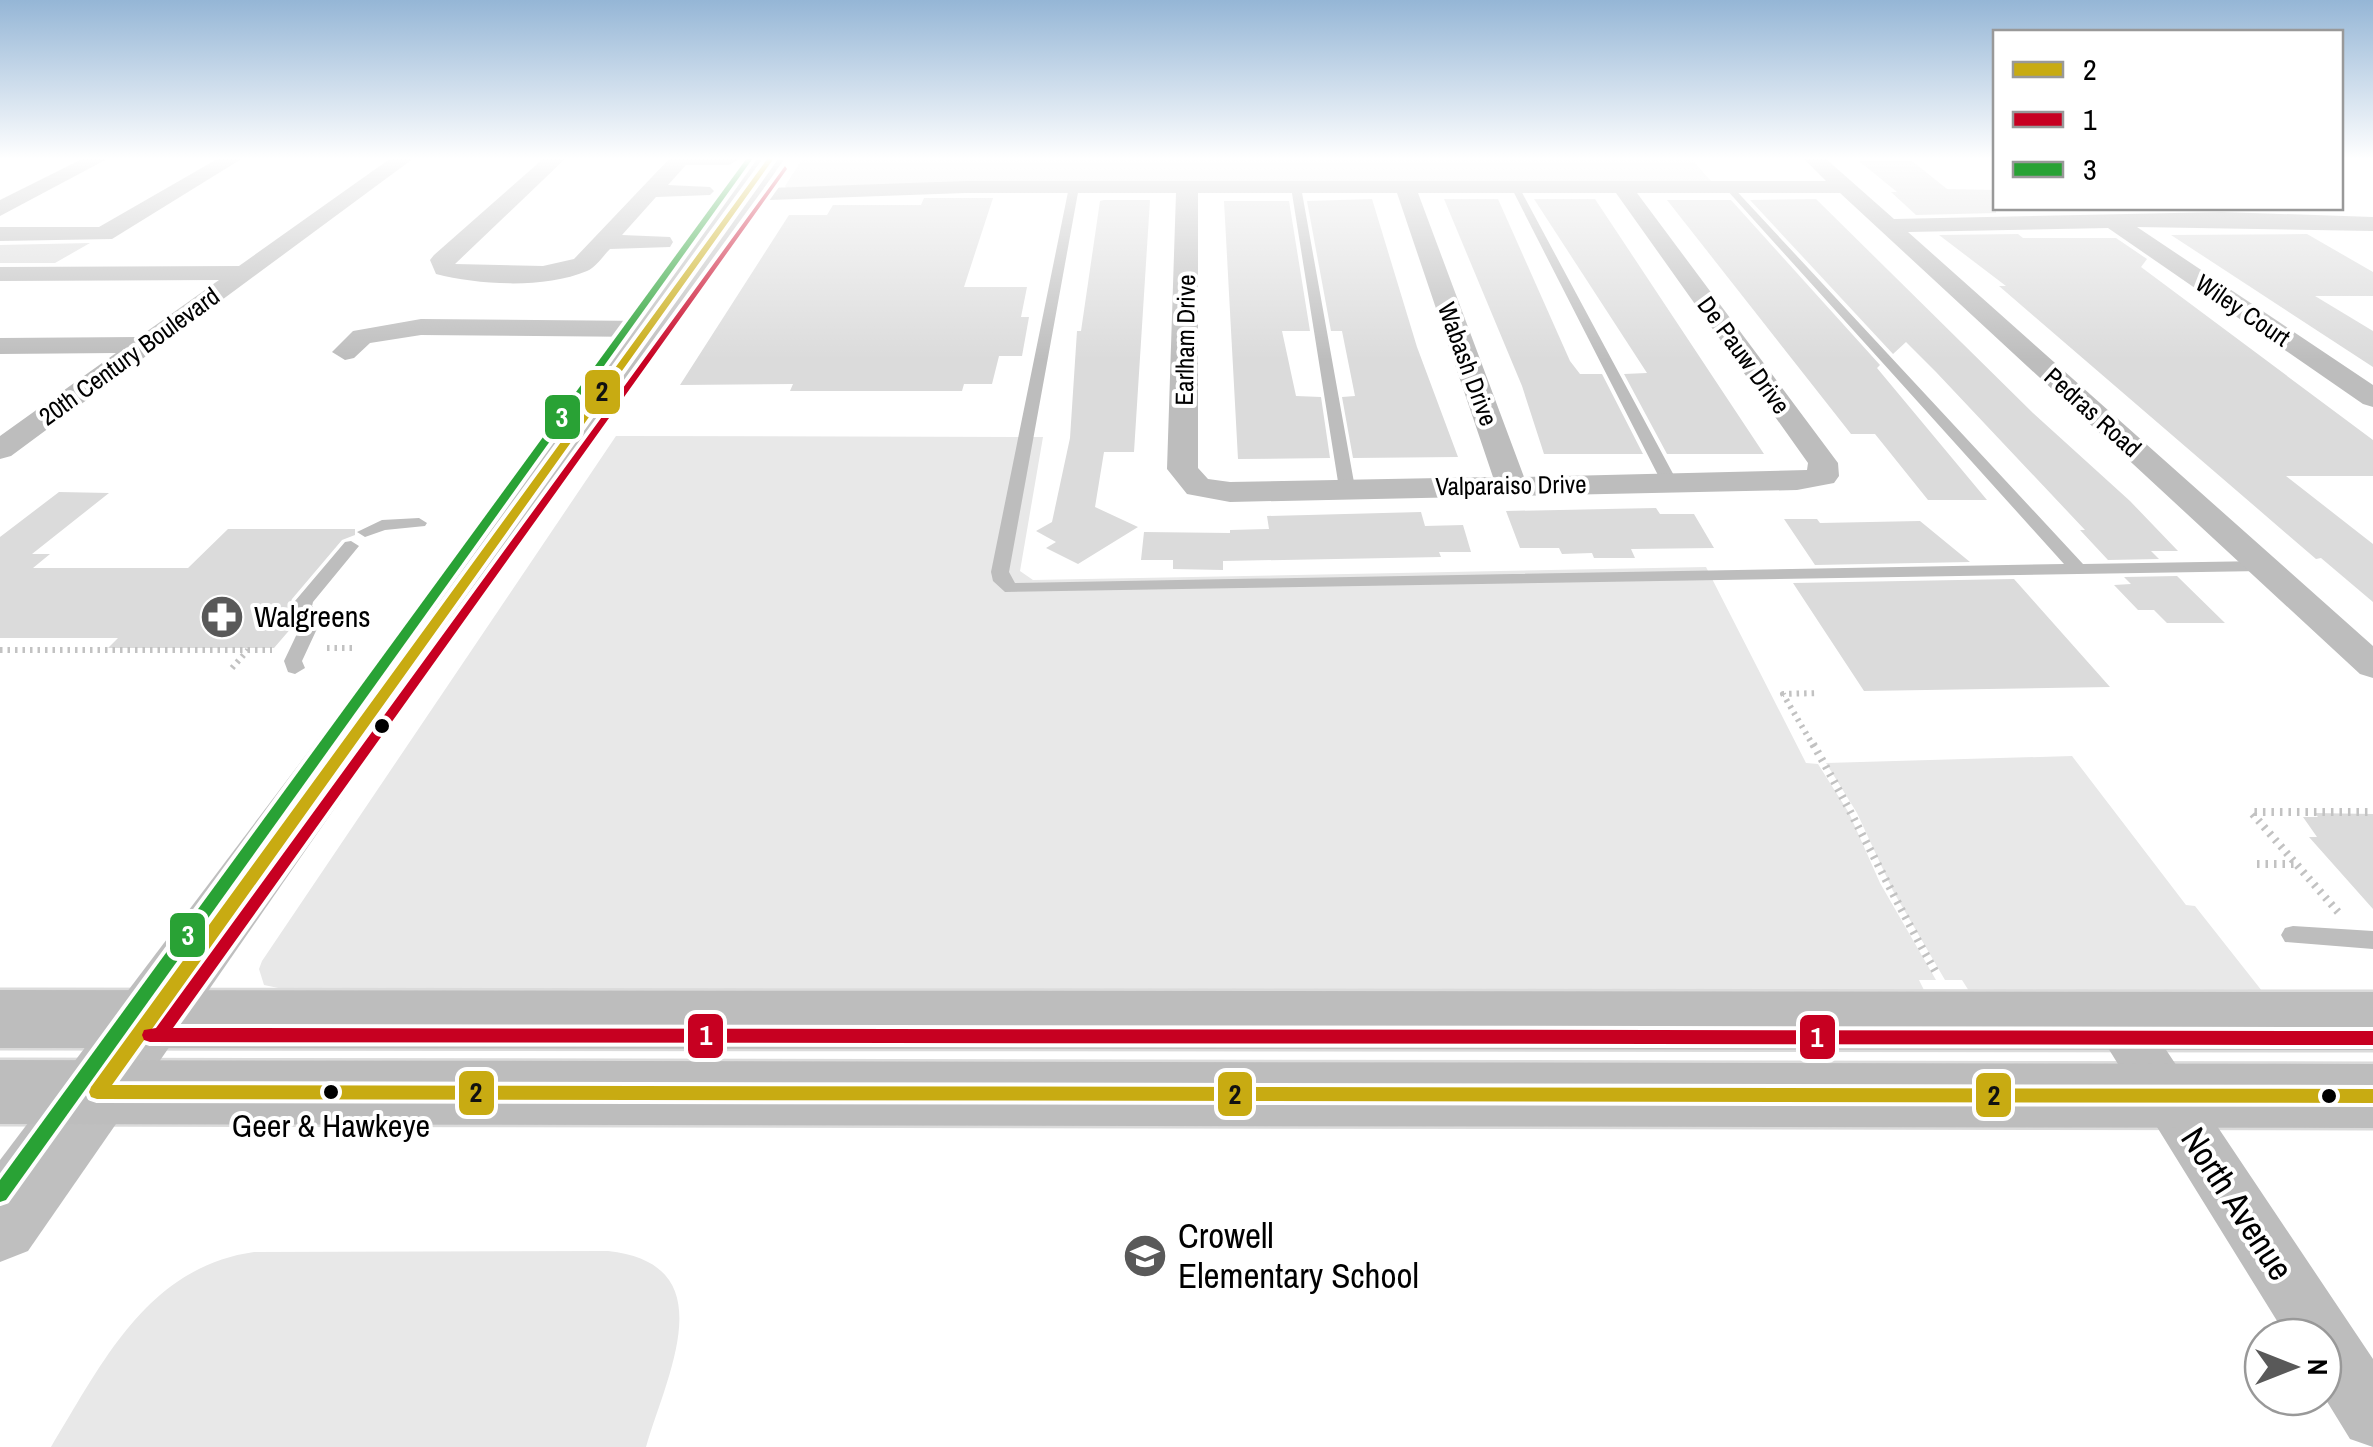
<svg xmlns="http://www.w3.org/2000/svg" width="2373" height="1447" font-family="'Archivo Narrow',sans-serif">
<rect width="100%" height="100%" fill="#fff"/>
<path fill="#e8e8e8" d="M803 158H1690L1711 181 787 188 785 186Z
M616 436 1043 437 1020 571 1033 580 1706 567 1806 763 1818 764 1849 813 1880 883 1936 980H1919L1925 992 288 990 264 985 259 969 262 961Z
M2072 756 2186 905 2195 906 2262 991H1969L1962 980H1945L1893 891 1857 813 1826 763Z
M608 1251C726 1264 667 1374 646 1447H51C101 1365 147 1267 254 1252Z"/>
<path fill="#dbdbdb" d="M1859 161H1912L1947 189 1996 190V213L1916 215 1891 192H1897Z
M924 198H993L964 287H1027L1021 317H1029L1022 356H999L992 384H964L962 391H790L793 384 680 385 789 215H827L833 205H921Z
M1372 199 1417 347 1458 457 1353 458 1342 397 1355 396 1342 331H1331L1307 201Z
M1444 199H1498L1570 361 1580 374H1602L1643 454H1544L1522 386Z
M1534 199H1595L1764 454H1667L1624 374 1647 373Z
M1816 199 2033 413 2130 501 2178 551H2151L2159 559 2108 560 2080 530H2085L1936 372 1906 342 1893 354 1750 200Z
M1104 200H1150L1134 452H1104L1095 507 1138 527 1078 564 1046 548 1056 542 1036 531 1052 522 1070 438 1077 331H1081L1100 201Z
M1667 200H1731L1880 365 1877 368 1987 500H1928L1875 434H1851Z
M1224 201H1289L1310 331H1282L1296 396 1321 397 1330 458 1238 459Z
M2018 234 2023 238H2116L2147 259 2141 267 2373 440V476H2286L2373 544V602L2321 558 2316 559 1999 286H2006L1939 235Z
M2307 234 2373 272V296H2315L2373 331V367L2171 235Z
M90 243 55 263H0V245Z
M59 492 109 493 32 554H50L33 568H188L228 529H355V535L342 540 292 599 287 612H293L299 619 274 648H108L118 638H0V537Z
M1656 508 1660 514H1694L1714 548 1631 549 1635 558H1594L1592 553 1562 554 1559 548H1520L1506 511Z
M1421 512 1425 526 1463 525 1471 552H1439L1441 557 1223 561V570L1173 569V560H1141L1144 532 1230 533V530L1269 529 1267 516Z
M1784 519H1817L1820 523 1920 521 1970 562 1815 565Z
M2177 576 2225 623H2167L2154 610H2138L2114 585 2131 584 2124 577Z
M2014 579 2110 687 1864 691 1793 583Z
M2314 813 2373 814V909L2309 837H2317L2303 817H2318Z"/>
<g fill="none" stroke-linecap="round" stroke-linejoin="round">
<g stroke="#dbdbdb" stroke-width="5">
<path id="primary" d="M0 990 2373 992V1050L0 1048Z
M0 1060 2373 1064V1128L0 1124Z"/>
</g>
<path stroke="#c2c2c2" stroke-width="6" stroke-dasharray="2.5 5" stroke-linecap="butt" d="M327 648H354
M0 650H272
M232 668 248 650
M1814 747 1783 694 1819 693"/>
<path stroke="#c2c2c2" stroke-width="8" stroke-dasharray="2.5 6" stroke-linecap="butt" d="M1813 744C1857 820 1894 900 1938 976
M2257 864H2296
M2338 912 2251 812H2373"/>
<path fill="#bdbdbd" fill-rule="evenodd" d="M1074 184 1079 187 1009 572 1015 583 2064 564 1726 189V185L1730 184 2083 564 2262 561 2271 566 2262 571 1005 592 993 581 991 572 1069 187Z
M1296 184 1301 187 1355 488 1347 493 1339 488 1291 187Z
M1510 185 1519 187 1678 483 1676 486H1664L1662 483Z
M419 518 427 523 425 526 385 530 365 537 357 532 382 520Z
M351 541 359 546 313 602 312 606 322 618 302 661 305 668 295 674 288 672 284 661 304 619 294 607 295 601 345 542Z
M2293 926 2373 931V949L2285 942 2281 935 2285 928Z"/>
<path fill="#bdbdbd" fill-rule="evenodd" d="M84 158H109L0 216V200Z
M219 158H243L112 239 0 241V227H99Z
M391 158H414L11 456 0 459V436L116 353 0 354V338L139 337 219 280 0 281V267L239 266Z
M544 158H566L455 264 543 266 574 259 670 158 739 159 729 165H686L668 185 710 187 714 191 710 195 656 197 622 235 670 237 673 242 670 247 610 249C603 256 596 267 587 271 544 289 479 285 436 274L430 260 434 255Z
M1803 158H1825L1894 219 2222 212 2373 217V231L2137 227 2373 385V407L2363 404 2108 228 1908 232 2373 646V678L2360 674 1840 193H1637L1838 463 1839 476 1834 483 1797 490 1230 502 1187 494 1167 469 1176 193H965L744 201 733 195 744 189 965 181H1826ZM1198 193H1397L1493 477 1230 482 1208 479 1198 468ZM1418 193H1616L1808 463 1807 470 1524 477Z
M421 319 648 321 661 329 648 337 421 335 370 343 354 358 345 360 332 352 353 331Z
M2118 999 2136 1005 2373 1359V1447L2350 1439 2323 1395V1337H2287L2100 1035 2093 1020 2100 1005Z"/>
<path fill="#bfbfbf" fill-rule="evenodd" d="M757 158H785L28 1251 0 1262V1160Z"/>
<use href="#primary" fill="#bdbdbd" fill-rule="evenodd"/>
<g stroke="#fff" stroke-width="8">
<path id="bus-1" d="M768 158H774L112 1085 2373 1089V1103L97 1099 91 1097 89 1092 91 1087Z"/>
</g>
<g stroke="#fff" stroke-width="8">
<path id="bus-2" d="M785 166 787 169 173 1028 2373 1031V1045L150 1042 144 1040 142 1035 144 1030 156 1028Z"/>
</g>
<g stroke="#fff" stroke-width="8">
<path id="bus-3" d="M747 158H753L6 1200 0 1202V1180Z"/>
</g>
<use href="#bus-1" fill="#c8ab12" fill-rule="evenodd"/>
<use href="#bus-2" fill="#c70021" fill-rule="evenodd"/>
<use href="#bus-3" fill="#29a235" fill-rule="evenodd"/>
</g>
<linearGradient id="sky" x2="0" y2="1"><stop stop-color="#95b6d6"/><stop offset="0.44" stop-color="#fff"/><stop offset="1" stop-color="#fff" stop-opacity="0"/></linearGradient>
<rect width="2373" height="360" fill="url(#sky)"/>
<defs>
<g id="pharmacy-disc" transform="scale(2.25)"><circle r="9.5" fill="#595959" stroke="#fff"/><path d="M-2-6h4v4h4v4h-4v4h-4v-4h-4v-4h4Z" fill="#fff"/></g>
<g id="school-disc" transform="scale(2.25)"><circle r="9.5" fill="#595959" stroke="#fff"/><path d="M0-5L7-2L0 1L-7-2ZM-4 1L0 2.5L4 1V4Q0 6-4 4Z" fill="#fff"/></g>
</defs>
<g fill-rule="evenodd">
<use href="#pharmacy-disc" x="222" y="617"/>
<use href="#school-disc" x="1145" y="1256"/>
</g>
<g fill="#000" stroke="#fff" stroke-width="4">
<circle cx="382" cy="726" r="9"/>
<circle cx="331" cy="1092" r="9"/>
<circle cx="2329" cy="1096" r="9"/>
</g>
<g text-anchor="middle" stroke-width="8" stroke-linejoin="round" paint-order="stroke">
<g font-size="25" fill="#000" stroke="#fff">
<text transform="translate(2243 310) rotate(34)" y="9">Wiley Court</text>
<text transform="translate(1185 340) rotate(-89)" y="9">Earlham Drive</text>
<text transform="translate(1744 355) rotate(54)" y="9">De Pauw Drive</text>
<text transform="translate(129 356) rotate(-36)" y="9">20th Century Boulevard</text>
<text transform="translate(1468 364) rotate(70)" y="9">Wabash Drive</text>
<text transform="translate(2093 412) rotate(42)" y="9">Pedras Road</text>
<text transform="translate(1511 485) rotate(-1)" y="9">Valparaiso Drive</text>
</g>
<g font-size="30" fill="#000" stroke="#fff" text-anchor="start">
<text x="254" y="627">Walgreens</text>
</g>
<g font-size="32" fill="#000" stroke="#fff">
<text x="331" y="1137">Geer &amp; Hawkeye</text>
</g>
<g font-size="35" fill="#000" stroke="#fff">
<text transform="translate(2237 1204) rotate(57)" y="12">North Avenue</text>
</g>
<g font-size="35" fill="#000" stroke="#fff" text-anchor="start">
<text x="1178" y="1248">Crowell<tspan x="1178" dy="40">Elementary School</tspan></text>
</g>
</g>
<g stroke="#fff" stroke-width="4">
<rect x="583" y="368" width="39" height="48" rx="10" fill="#c8ab12"/>
<rect x="543" y="393" width="39" height="48" rx="10" fill="#29a235"/>
<rect x="168" y="911" width="39" height="48" rx="10" fill="#29a235"/>
<rect x="686" y="1012" width="39" height="48" rx="10" fill="#c70021"/>
<rect x="1798" y="1013" width="39" height="48" rx="10" fill="#c70021"/>
<rect x="457" y="1069" width="39" height="48" rx="10" fill="#c8ab12"/>
<rect x="1216" y="1070" width="38" height="48" rx="10" fill="#c8ab12"/>
<rect x="1974" y="1071" width="39" height="48" rx="10" fill="#c8ab12"/>
</g>
<g font-size="28" text-anchor="middle" font-weight="bold" fill="#fff">
<text x="562" y="427">3</text>
<text x="188" y="945">3</text>
<text x="706" y="1045">1</text>
<text x="1817" y="1047">1</text>
</g>
<g font-size="28" text-anchor="middle" font-weight="bold" fill="#111">
<text x="602" y="401">2</text>
<text x="476" y="1102">2</text>
<text x="1235" y="1104">2</text>
<text x="1994" y="1105">2</text>
</g>
<rect x="1993" y="30" width="350" height="180" fill="#ffffff" stroke="#999999" stroke-width="2.5"/>
<rect x="2013" y="62" width="50" height="15" fill="#c8ab12" stroke="#999999" stroke-width="2.5"/>
<text x="2083" y="80" font-size="30" fill="#000000">2</text>
<rect x="2013" y="112" width="50" height="15" fill="#c70021" stroke="#999999" stroke-width="2.5"/>
<text x="2083" y="130" font-size="30" fill="#000000">1</text>
<rect x="2013" y="162" width="50" height="15" fill="#29a235" stroke="#999999" stroke-width="2.5"/>
<text x="2083" y="180" font-size="30" fill="#000000">3</text>
<g transform="translate(2293 1367) rotate(90)"><circle r="48" fill="#ffffff" stroke="#999999" stroke-width="2.5"/>
<path d="M0-8L18 38L0 25L-18 38Z" fill="#595959"/>
<text y="-15" font-size="28" font-weight="bold" text-anchor="middle" fill="#000000">N</text>
</g>
</svg>
